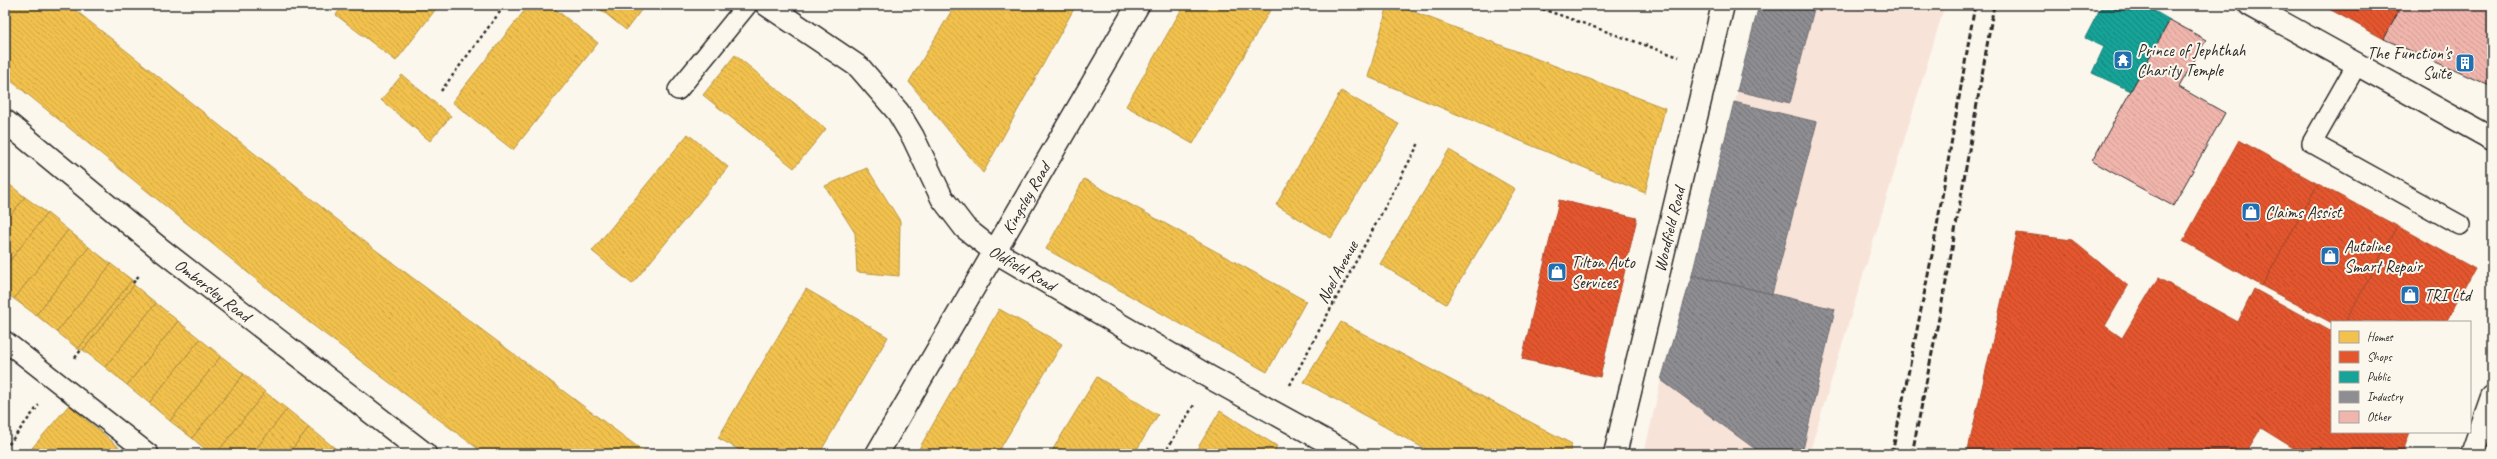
<svg xmlns="http://www.w3.org/2000/svg" width="2497" height="459" font-family="Caveat,sans-serif">
<defs>
<pattern id="homes-back-hatch" width="6" height="6" patternUnits="userSpaceOnUse"><rect width="6" height="6" fill="#f2c14e"/><path d="M-1 5l2 2M0 0l6 6M5-1l2 2" fill="none" stroke="#d0a644"/></pattern>
<pattern id="shops-back-hatch" width="6" height="6" patternUnits="userSpaceOnUse"><rect width="6" height="6" fill="#e4572e"/><path d="M-1 5l2 2M0 0l6 6M5-1l2 2" fill="none" stroke="#b94827"/></pattern>
<pattern id="public-back-hatch" width="6" height="6" patternUnits="userSpaceOnUse"><rect width="6" height="6" fill="#17a398"/><path d="M-1 5l2 2M0 0l6 6M5-1l2 2" fill="none" stroke="#15857c"/></pattern>
<pattern id="industry-back-hatch" width="6" height="6" patternUnits="userSpaceOnUse"><rect width="6" height="6" fill="#8d8d92"/><path d="M-1 5l2 2M0 0l6 6M5-1l2 2" fill="none" stroke="#737377"/></pattern>
<pattern id="building-back-hatch" width="6" height="6" patternUnits="userSpaceOnUse"><rect width="6" height="6" fill="#f0b5ac"/><path d="M-1 5l2 2M0 0l6 6M5-1l2 2" fill="none" stroke="#ce9c94"/></pattern>
</defs>
<rect width="100%" height="100%" fill="#fbf7ec"/>
<filter id="ink" filterUnits="userSpaceOnUse"><feTurbulence type="fractalNoise" baseFrequency=".025" numOctaves="2"/><feDisplacementMap in="SourceGraphic" scale="8" xChannelSelector="R" yChannelSelector="G"/><feConvolveMatrix kernelMatrix="1 2 1 2 8 2 1 2 1" color-interpolation-filters="sRGB"/></filter>
<g filter="url(#ink)">
<path fill="#f8e3d9" d="M1759 5H1945L1809 454H1644L1661 380 1692 275Z"/>
<path fill="url(#homes-back-hatch)" stroke="#b69444" d="M5 5H69L369 245 647 454H485L310 323 5 76Z
M343 5H439L396 61 336 15Z
M529 5H550L598 43 513 150 452 102Z
M595 5H645L626 30Z
M955 5H1076L983 173 909 82Z
M1184 5H1273L1193 144 1126 106Z
M1388 5H1396L1665 108 1645 193 1368 77Z
M735 55 826 129 794 168 703 95Z
M402 75 451 116 430 141 381 100Z
M1341 91 1399 124 1331 238 1276 205Z
M688 134 728 167 632 284 592 251Z
M1449 150 1515 189 1446 304 1380 264Z
M867 168 900 221 899 276 857 272 855 233 825 186Z
M1084 179 1306 301 1267 372 1046 249Z
M5 181 25 197 5 222Z
M25 197 47 213 5 267V222Z
M47 213 68 230 14 299 5 292V267Z
M68 230 89 247 36 315 14 299Z
M89 247 111 264 57 332 36 315Z
M111 264 132 280 78 349 57 332Z
M132 280 134 285 83 350 78 349Z
M134 285 156 303 105 367 83 350Z
M806 289 888 337 819 454H747L718 438Z
M156 303 178 321 127 385 105 367Z
M999 309 1062 344 997 454H916Z
M178 321 200 339 149 403 127 385Z
M1341 322 1572 444 1569 454H1434L1304 382Z
M200 339 221 356 170 421 149 403Z
M5 350 11 355 5 362Z
M221 356 244 374 192 438 170 421Z
M244 374 265 392 216 454H211L192 438Z
M1097 377 1158 415 1134 454H1050Z
M265 392 287 409 252 454H216Z
M69 405 127 454H39L32 448Z
M287 409 309 427 288 454H252Z
M1220 411 1277 446 1272 454H1194Z
M309 427 331 445 324 454H288Z
M331 445 343 454H324Z"/>
<path fill="url(#shops-back-hatch)" stroke="#ac4a2d" d="M2322 5H2402L2384 39Z
M2239 140 2318 184 2262 286 2183 241Z
M2318 184 2397 226 2345 322 2332 323 2262 286Z
M1559 200 1637 218 1600 377 1522 359Z
M2397 226 2475 269 2446 322 2346 321Z
M2017 233 2072 240 2128 286 2105 326 2122 338 2158 278 2238 322 2254 289 2332 332V432H2410L2402 454H2303L2261 428 2245 454H1967Z"/>
<path fill="url(#public-back-hatch)" stroke="#1d7f77" d="M2102 5H2144L2170 20 2131 91 2092 73 2104 47 2085 38Z"/>
<path fill="url(#industry-back-hatch)" stroke="#707073" d="M1759 5H1815L1790 103 1737 91Z
M1734 102 1817 122 1772 294 1692 275Z
M1692 275 1835 309 1802 454H1762L1661 380Z"/>
<path fill="url(#building-back-hatch)" stroke="#2b2b2b" d="M2402 5H2492V87L2384 39Z
M2170 20 2206 40 2179 87 2225 113 2173 206 2092 161Z"/>
<g fill="none" stroke-linecap="round" stroke-linejoin="round">
<g stroke="#2b2b2b" stroke-width="22">
<path id="lane" d="M2357 64 2312 143 2460 225
M678 90 747 5
M5 341 149 454"/>
</g>
<g stroke="#2b2b2b" stroke-width="25">
<g id="street">
<path id="s1" d="M767 5 859 67 898 112 913 137 942 198 965 228 994 251 1211 378 1349 454"/>
<path d="M2250 5 2492 139"/>
<path id="s2" d="M5 121 159 248 425 454"/>
<path id="s3" d="M877 454 1138 5"/>
<path id="s4" d="M1615 454 1723 5"/>
</g>
</g>
<g stroke="#2b2b2b" stroke-width="25">
<path id="secondary" d="M2472 454 2492 397"/>
</g>
<path stroke="#2b2b2b" stroke-width="2.5" stroke-dasharray="3 3" stroke-linecap="butt" d="M1531 5 1679 57
M441 91 505 5
M133 283 140 274
M75 358 81 350
M1290 385 1419 143
M5 449 39 405
M364 454 368 448
M1164 454 1194 405"/>
<use href="#lane" stroke="#fbf7ec" stroke-width="19"/>
<use href="#street" stroke="#fbf7ec" stroke-width="22"/>
<use href="#secondary" stroke="#fbf7ec" stroke-width="22"/>
<path stroke="#2b2b2b" stroke-width="3" stroke-dasharray="6 3" stroke-linecap="butt" d="M1892 454 1932 255 1975 5
M1912 454 1948 272 1994 5"/>
</g>
</g>
<defs>
<g id="temple-square" transform="scale(1)"><rect x="-9" y="-9" width="18" height="18" rx="4" fill="#1f6fb2" stroke="#fbf7ec"/><path d="M0-6L5-2H3V0L6.5 2.5H4V6H1.5V3h-3V6H-4V2.5H-6.5L-3 0V-2H-5Z" fill="#fff"/></g>
<g id="building-square" transform="scale(1)"><rect x="-9" y="-9" width="18" height="18" rx="4" fill="#1f6fb2" stroke="#fbf7ec"/><path d="M-4-6H4V6H1V3H-1V6H-4ZM-2.5-4.3h1.7v1.8h-1.7ZM.8-4.3h1.7v1.8H.8ZM-2.5-1h1.7V.8h-1.7ZM.8-1h1.7V.8H.8Z" fill="#fff"/></g>
<g id="shop-square" transform="scale(1)"><rect x="-9" y="-9" width="18" height="18" rx="4" fill="#1f6fb2" stroke="#fbf7ec"/><path d="M-5-2.5h2.3a2.7 3.5 0 0 1 5.4 0H5L5.5 6h-11ZM-1.5-2.5h3a1.5 2.3 0 0 0-3 0Z" fill="#fff"/></g>
</defs>
<g fill-rule="evenodd">
<use href="#temple-square" x="2123" y="60"/>
<use href="#building-square" x="2465" y="63"/>
<use href="#shop-square" x="2251" y="212"/>
<use href="#shop-square" x="2330" y="256"/>
<use href="#shop-square" x="1557" y="272"/>
<use href="#shop-square" x="2410" y="295"/>
</g>
<g text-anchor="middle" stroke-width="4" stroke-linejoin="round" paint-order="stroke">
<g font-size="17" fill="#2b2b2b" stroke="#fbf7ec" text-anchor="start">
<text x="2137" y="56">Prince of Jephthah<tspan x="2137" dy="20">Charity Temple</tspan></text>
<text x="2451" y="59" text-anchor="end">The Function's<tspan x="2451" dy="20">Suite</tspan></text>
<text x="2265" y="218">Claims Assist</text>
<text x="2344" y="252">Autoline<tspan x="2344" dy="20">Smart Repair</tspan></text>
<text x="1571" y="268">Tilton Auto<tspan x="1571" dy="20">Services</tspan></text>
<text x="2424" y="301">TRI Ltd</text>
</g>
<g font-size="17" fill="#2b2b2b" stroke="#fbf7ec">
<text dy="6" stroke="none"><textPath href="#s3" startOffset="296">Kingsley Road</textPath></text>
<text dy="6" stroke="none"><textPath href="#s4" startOffset="231">Woodfield Road</textPath></text>
<text dy="6" stroke="none"><textPath href="#s1" startOffset="375">Oldfield Road</textPath></text>
<text transform="translate(1337 272) rotate(-62)" y="6">Noel Avenue</text>
<text dy="6" stroke="none"><textPath href="#s2" startOffset="268">Ombersley Road</textPath></text>
</g>
</g>
<rect width="2497" height="459" fill="none" stroke="#fbf7ec" stroke-width="20"/>
<rect x="10" y="10" width="2477" height="439" fill="none" stroke="#2b2b2b" stroke-width="1.5" filter="url(#ink)"/>
<rect x="2331" y="321" width="140" height="112" fill="#fbf7ec" stroke="#a8a59f"/>
<rect x="2339" y="331" width="20" height="12" fill="#f2c14e" stroke="#a8a59f"/>
<text x="2367" y="341" font-size="12" fill="#2b2b2b">Homes</text>
<rect x="2339" y="351" width="20" height="12" fill="#e4572e" stroke="#a8a59f"/>
<text x="2367" y="361" font-size="12" fill="#2b2b2b">Shops</text>
<rect x="2339" y="371" width="20" height="12" fill="#17a398" stroke="#a8a59f"/>
<text x="2367" y="381" font-size="12" fill="#2b2b2b">Public</text>
<rect x="2339" y="391" width="20" height="12" fill="#8d8d92" stroke="#a8a59f"/>
<text x="2367" y="401" font-size="12" fill="#2b2b2b">Industry</text>
<rect x="2339" y="411" width="20" height="12" fill="#f0b5ac" stroke="#a8a59f"/>
<text x="2367" y="421" font-size="12" fill="#2b2b2b">Other</text>
</svg>
